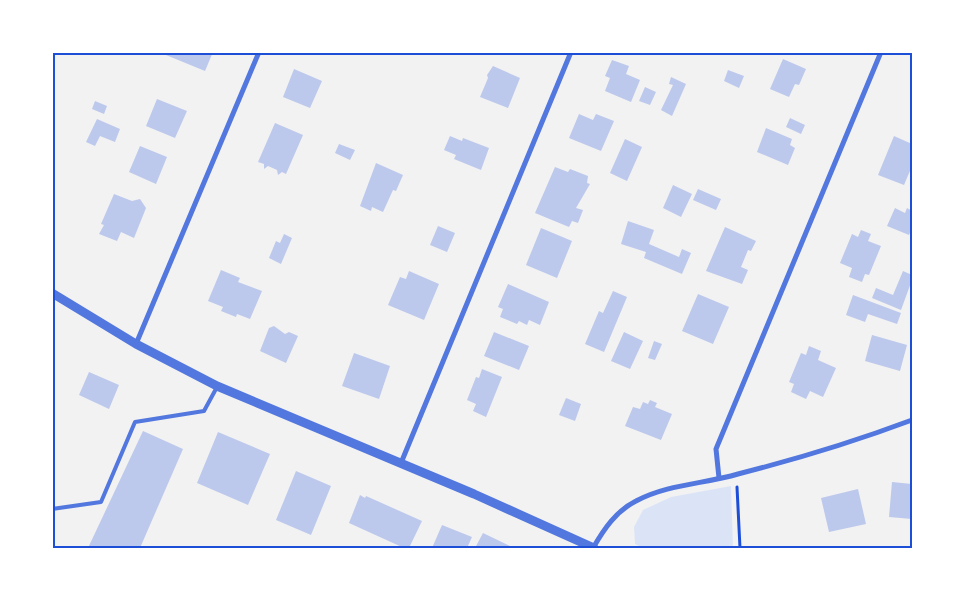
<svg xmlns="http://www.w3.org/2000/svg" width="965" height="601" font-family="Commissioner,sans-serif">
<rect width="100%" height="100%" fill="#f2f2f2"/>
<path fill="#dbe4f7" d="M731 486 733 548H643L635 544 634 527 643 510 671 497Z"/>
<path fill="#bdc9ec" d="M167 52H213L205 71 166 55Z
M783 59 806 69 799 85 795 84 789 97 770 89Z
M612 60 629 66 626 74 640 80 631 102 605 91 610 78 605 76Z
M493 66 520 78 508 108 480 97 488 78 487 75Z
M294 69 322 81 310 108 283 97Z
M728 70 744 76 739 88 724 81Z
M671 77 686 84 672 116 661 110 673 85 669 84Z
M645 87 656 92 650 105 639 101Z
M157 99 187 111 175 138 146 126Z
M95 101 107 106 104 114 92 109Z
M579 114 593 120 596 114 614 121 601 151 569 138Z
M790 118 805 125 801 134 786 127Z
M97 119 120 129 115 142 100 136 95 146 86 142Z
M275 123 303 135 286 174 282 172 278 175 277 170 268 166 264 169V164L258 162Z
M766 128 792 139 790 145 795 148 788 165 757 152Z
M450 136 462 141 463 138 489 148 481 170 454 159 456 155 444 150Z
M894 136 912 144V166L904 185 878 175Z
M625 139 642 147 627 181 610 173Z
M339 144 355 150 350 160 335 153Z
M140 146 167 157 156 184 129 172Z
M376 163 403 175 396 191 393 190 383 212 372 207 371 211 360 206Z
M555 167 568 172 570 169 588 176 587 183 590 184 576 208 583 210 578 223 572 221 569 227 535 213Z
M673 185 692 194 681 217 663 208Z
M698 189 721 199 716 210 693 200Z
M114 194 132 201 140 199 146 208 134 238 121 232 117 241 99 234 104 225 101 224Z
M895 208 905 213 907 208 912 211V227L909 235 887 226Z
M628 221 654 230 649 244 679 257 682 249 691 253 682 274 644 258 646 252 621 244Z
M438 226 455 233 447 252 430 245Z
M725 227 756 241 751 251 748 250 741 267 748 270 742 284 706 271Z
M541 228 572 241 557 278 526 265Z
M861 230 871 234 868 241 881 246 869 275 865 274 862 282 849 277 852 268 840 263 852 234 858 237Z
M284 234 292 238 281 264 269 258 276 241 280 243Z
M221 270 240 278 238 282 262 291 250 319 237 314 236 317 221 311 223 307 208 301Z
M409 271 439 284 424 320 388 305 400 277 406 279Z
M903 271 912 275V280L901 310 872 298 876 288 893 295Z
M508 284 549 302 540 325 529 320 527 325 519 321 517 324 500 317 503 309 498 307Z
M613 291 627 297 604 352 585 344 599 311 603 313Z
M698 294 729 307 713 344 682 331Z
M853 295 901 313 897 324 868 314 865 322 846 315Z
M274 326 285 334 289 332 298 336 286 363 260 351 269 328Z
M494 332 529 346 519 370 484 356Z
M624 332 643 341 630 369 611 361Z
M872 335 907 345 900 371 865 361Z
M654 341 662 344 655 360 648 358Z
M809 346 821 351 818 360 836 368 823 397 810 391 806 399 791 392 794 384 789 382 801 353 806 355Z
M354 353 390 366 379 399 342 386Z
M482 369 502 377 486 417 473 411 476 404 467 400 476 377 479 378Z
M89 372 119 385 109 409 79 395Z
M566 398 581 404 575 421 559 415Z
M650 400 657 403 655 407 672 414 661 440 625 426 633 407 640 409 643 402 648 404Z
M143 431 183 449 140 548H88Z
M218 432 270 454 248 505 197 483Z
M296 471 331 486 311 535 276 520Z
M892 482 912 484V519L889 517Z
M858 489 866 524 829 532 821 498Z
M360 495 365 498 366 496 422 521 409 548H404L349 523Z
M442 525 472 537 467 548H432Z
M483 533 514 548H475Z"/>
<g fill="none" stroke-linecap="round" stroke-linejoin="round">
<path stroke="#1d4ed8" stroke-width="3" d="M737 487 740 548"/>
<path stroke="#5277de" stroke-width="4" d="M52 509 101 502 135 422 204 411 217 387"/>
<path stroke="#5277de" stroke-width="5" d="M136 344 259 52
M401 463 571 52
M719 478 716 449 881 52
M593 548C604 529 616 511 636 501 668 484 704 484 738 474 797 459 856 441 912 420"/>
<path stroke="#5277de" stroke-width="9" d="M52 293 136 344 217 386 474 494 594 548"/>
</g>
<rect width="965" height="601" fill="none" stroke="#ffffff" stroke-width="108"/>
<rect x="54" y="54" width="857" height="493" fill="none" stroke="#1d4ed8" stroke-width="2"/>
</svg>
